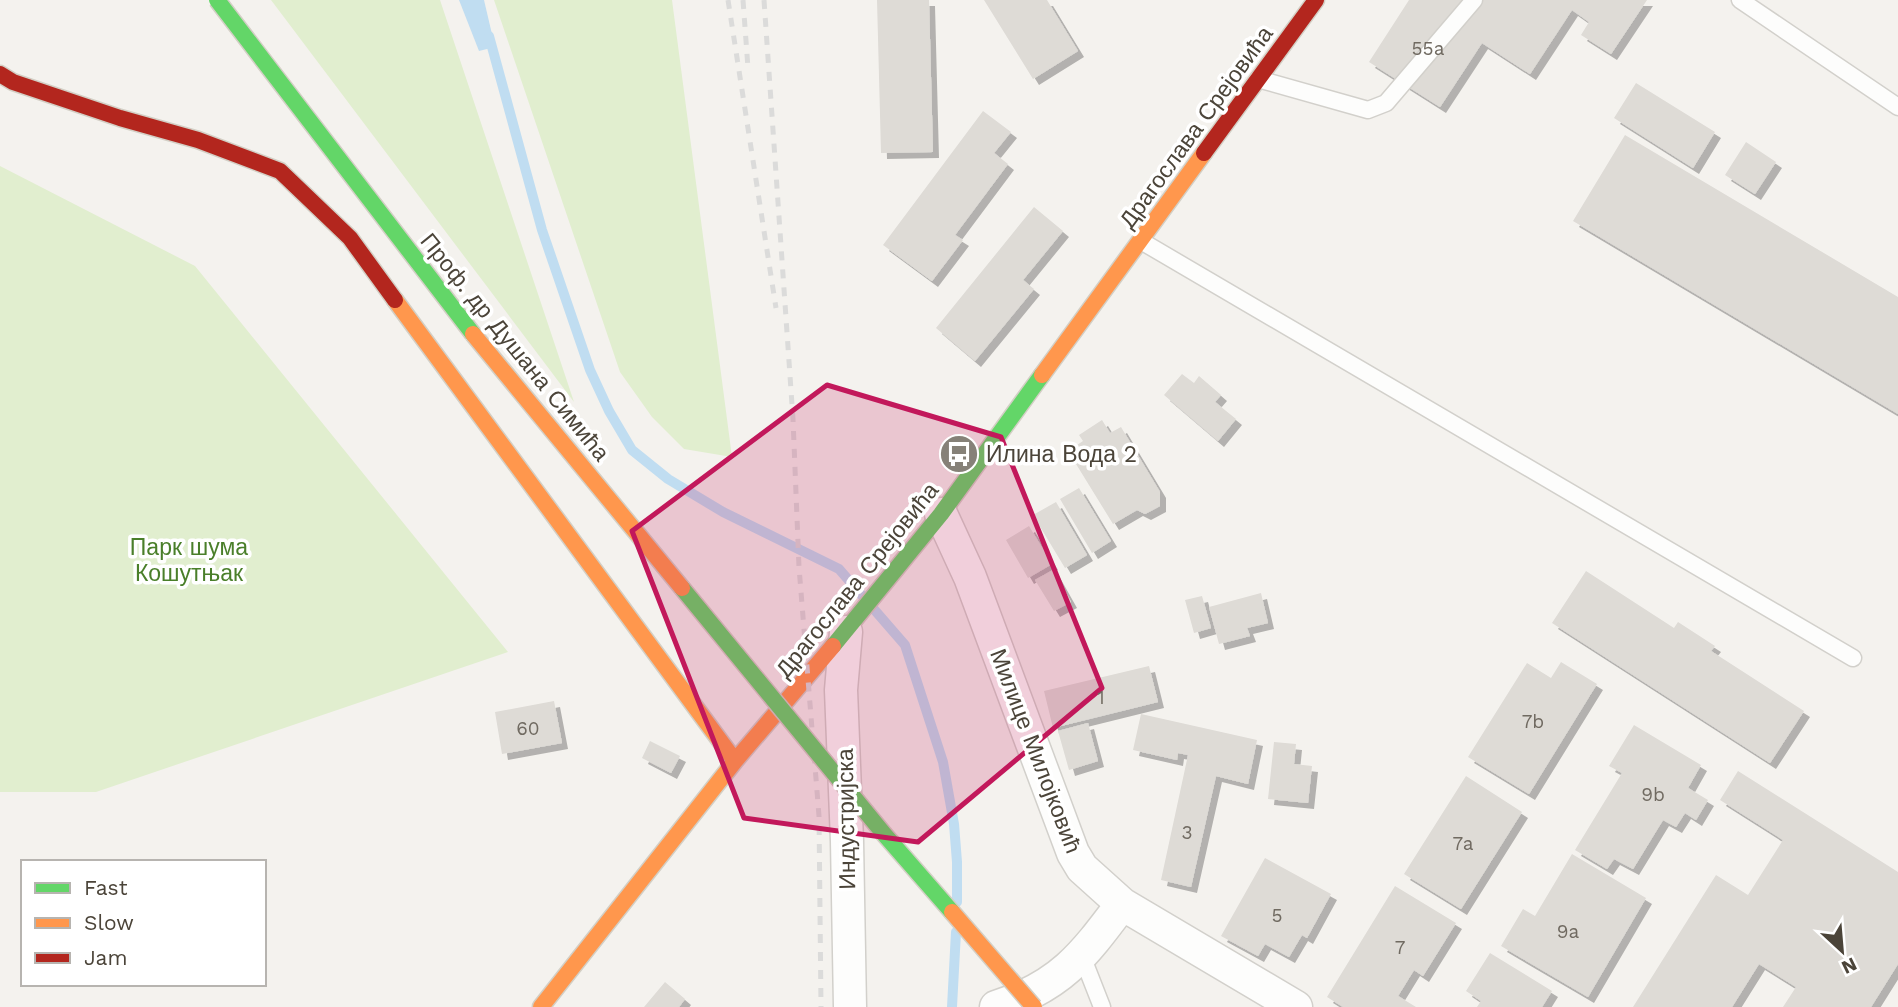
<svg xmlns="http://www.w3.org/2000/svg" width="1898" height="1007" font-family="'Work Sans',sans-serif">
<defs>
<filter id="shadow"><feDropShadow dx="6" dy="6" stdDeviation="0" flood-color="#0004"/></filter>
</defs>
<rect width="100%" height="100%" fill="#f4f2ee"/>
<path fill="#e1eecf" d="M271 0H440L574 402Z
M494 0H672L732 457 684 449 652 417 620 372Z
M0 166 195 266 508 652 96 792H0Z"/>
<path fill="#c0ddf1" d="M459 0H484L495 47 479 51Z"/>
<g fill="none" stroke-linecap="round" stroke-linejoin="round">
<path stroke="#c0ddf1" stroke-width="10" d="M489 36 542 230 590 370 609 411 632 450 668 479 723 512 839 569 905 645 943 762 954 824 957 862V902
M952 1007 956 932"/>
</g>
<path fill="#dedbd6" filter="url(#shadow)" d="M877 0H929L933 152 881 153Z
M984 0H1047L1078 51 1033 79Z
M1409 0H1647L1611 54 1581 35 1589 22 1572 10 1530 74 1482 43 1440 107 1369 62Z
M1636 83 1715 132 1693 168 1614 118Z
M983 111 1011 132 994 153 1008 164 955 235 963 240 932 281 883 245Z
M1625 135 1898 297V414L1573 221Z
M1746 142 1776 162 1755 194 1725 175Z
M1034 207 1063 231 1023 280 1034 289 975 361 936 328Z
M1182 374 1194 383 1199 376 1221 395 1215 402 1236 419 1218 441 1164 395Z
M1102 420 1110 433 1121 427 1160 492V506L1145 514 1137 510 1113 524 1068 451 1083 441 1079 435Z
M1079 488 1111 541 1092 553 1060 499Z
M1056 502 1087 555 1065 568 1033 515Z
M1029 526 1052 564 1028 578 1006 540Z
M1053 570 1071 602 1054 611 1035 580Z
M1586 571 1674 628 1678 622 1715 646 1711 651 1804 711 1770 763 1552 623Z
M1261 593 1268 623 1247 628 1250 636 1219 644 1209 607Z
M1202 596 1211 628 1194 633 1185 600Z
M1561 662 1597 684 1529 794 1468 757 1527 663 1551 678Z
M1149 666 1158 702 1053 728 1044 691Z
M554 701 562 743 502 754 495 712Z
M1141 714 1257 740 1248 784 1216 776 1191 887 1161 880 1188 755 1178 753 1177 760 1133 750Z
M1088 723 1098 761 1069 770 1058 731Z
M1634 725 1701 765 1688 788 1708 800 1696 820 1685 813 1676 827 1663 820 1633 869 1614 859 1607 869 1575 850 1622 773 1609 766Z
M650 741 680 756 671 773 642 758Z
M1274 742 1296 744 1294 764 1312 766 1308 803 1268 799Z
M1738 771 1898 872V964L1871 1007H1783L1796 987 1759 964 1732 1007H1633L1716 875 1748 895 1783 840 1720 800Z
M1466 776 1522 812 1461 909 1404 874Z
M1572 854 1646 898 1588 997 1501 946 1523 909 1535 916Z
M1265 858 1331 894 1307 938 1302 935 1289 957 1265 944 1258 956 1221 936Z
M1395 886 1456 923 1423 976 1414 970 1398 996 1416 1007H1343L1327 997Z
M1490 953 1552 991 1542 1007H1477L1481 1001 1466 991Z
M665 982 685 999 679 1007H644Z"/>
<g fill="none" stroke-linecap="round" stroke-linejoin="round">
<g stroke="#d2d0cb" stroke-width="19">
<path id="lane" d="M1740 0 1898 107
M1258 79 1368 110 1386 103 1474 0
M1141 241 1853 658
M1082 956 1102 1007"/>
</g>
<g stroke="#d2d0cb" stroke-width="35">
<path id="street" d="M941 514 970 577 1073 853 1082 868 1122 904 1296 1007
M846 632 841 690 847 841 850 1007
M996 1007C1061 986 1083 956 1122 904"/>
</g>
<g stroke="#d3cfc5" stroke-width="19">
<path id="fast" d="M833 646 941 514 1042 375"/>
</g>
<g stroke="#d3cfc5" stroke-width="19">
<path id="slow" d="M395 300 735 761
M1042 375 1204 153
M541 1007 735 761 833 646"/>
</g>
<g stroke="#d3cfc5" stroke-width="19">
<path id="jam" d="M0 74 13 82 120 118 198 140 280 171 350 238 395 300
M1204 153 1316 0"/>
</g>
<use href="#lane" stroke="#fdfdfc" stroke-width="16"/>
<use href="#street" stroke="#fdfdfc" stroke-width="32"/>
<use href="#fast" stroke="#63d668" stroke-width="16"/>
<use href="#slow" stroke="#ff974d" stroke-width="16"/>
<use href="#jam" stroke="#b3261e" stroke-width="16"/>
<path stroke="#dbdbda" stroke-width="5" stroke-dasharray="9 9" stroke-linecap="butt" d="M728 0 776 308
M743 0 748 68
M764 0 793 419 799 567 819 816 821 1007"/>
<g stroke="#d3cfc5" stroke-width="19" stroke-linecap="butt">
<path id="fast-bridge" d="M217 0 473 334
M682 588 884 834 952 912"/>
</g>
<g stroke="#d3cfc5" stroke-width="19" stroke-linecap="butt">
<path id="slow-bridge" d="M473 334 682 588
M952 912 1034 1007"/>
</g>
<use href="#fast-bridge" stroke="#63d668" stroke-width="16"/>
<use href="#slow-bridge" stroke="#ff974d" stroke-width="16"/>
</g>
<path fill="#c2185b" fill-opacity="0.2" stroke="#c2185b" stroke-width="5" stroke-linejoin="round" d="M827 385 1001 437 1102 688 918 842 744 818 632 531Z"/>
<defs>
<g id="bus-disc" transform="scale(2.0125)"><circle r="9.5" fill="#868178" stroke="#fff"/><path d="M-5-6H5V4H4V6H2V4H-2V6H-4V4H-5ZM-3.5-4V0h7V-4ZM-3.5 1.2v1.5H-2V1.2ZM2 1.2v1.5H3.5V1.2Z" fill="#fff"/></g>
</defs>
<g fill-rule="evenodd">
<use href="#bus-disc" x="959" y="454"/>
</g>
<g text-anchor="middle" stroke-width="7" stroke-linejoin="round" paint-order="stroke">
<g font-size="19" fill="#706a61">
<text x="1428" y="55">55a</text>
<text x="1101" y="704">1</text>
<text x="1533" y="728">7b</text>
<text x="528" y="735">60</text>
<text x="1653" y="801">9b</text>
<text x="1187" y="839">3</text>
<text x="1463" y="850">7a</text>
<text x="1277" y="922">5</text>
<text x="1568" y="938">9a</text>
<text x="1400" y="954">7</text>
</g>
<g font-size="23" fill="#4b4439" stroke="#fff">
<text transform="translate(1196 127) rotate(-54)" y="8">Драгослава Срејовића</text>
<text transform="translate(515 347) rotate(51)" y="8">Проф. др Душана Симића</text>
<text transform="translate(857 580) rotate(-51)" y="8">Драгослава Срејовића</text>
<text transform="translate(1036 751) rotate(69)" y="8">Милице Милојковић</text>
<text transform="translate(846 819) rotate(-91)" y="8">Индустријска</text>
</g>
<g font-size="23" fill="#4b4439" stroke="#fff" text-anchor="start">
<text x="986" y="462">Илина Вода 2</text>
</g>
<g font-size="23" fill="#4a7f2a" stroke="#fff">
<text x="189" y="555">Парк шума<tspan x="189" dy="26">Кошутњак</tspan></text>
</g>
</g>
<rect x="21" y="860" width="245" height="126" fill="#ffffff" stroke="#b7b4b0" stroke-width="2"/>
<rect x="35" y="883" width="35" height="10" fill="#63d668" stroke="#b7b4b0" stroke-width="2"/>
<text x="84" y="895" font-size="21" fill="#4b4439">Fast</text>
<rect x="35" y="918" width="35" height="10" fill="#ff974d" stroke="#b7b4b0" stroke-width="2"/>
<text x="84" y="930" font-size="21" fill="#4b4439">Slow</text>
<rect x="35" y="953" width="35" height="10" fill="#b3261e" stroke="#b7b4b0" stroke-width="2"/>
<text x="84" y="965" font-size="21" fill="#4b4439">Jam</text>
<g transform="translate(1842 951) rotate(154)" stroke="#ffffff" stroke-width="5" paint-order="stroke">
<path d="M0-5L12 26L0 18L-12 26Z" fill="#4b4439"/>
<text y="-10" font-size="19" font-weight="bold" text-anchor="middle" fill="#4b4439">N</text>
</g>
</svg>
